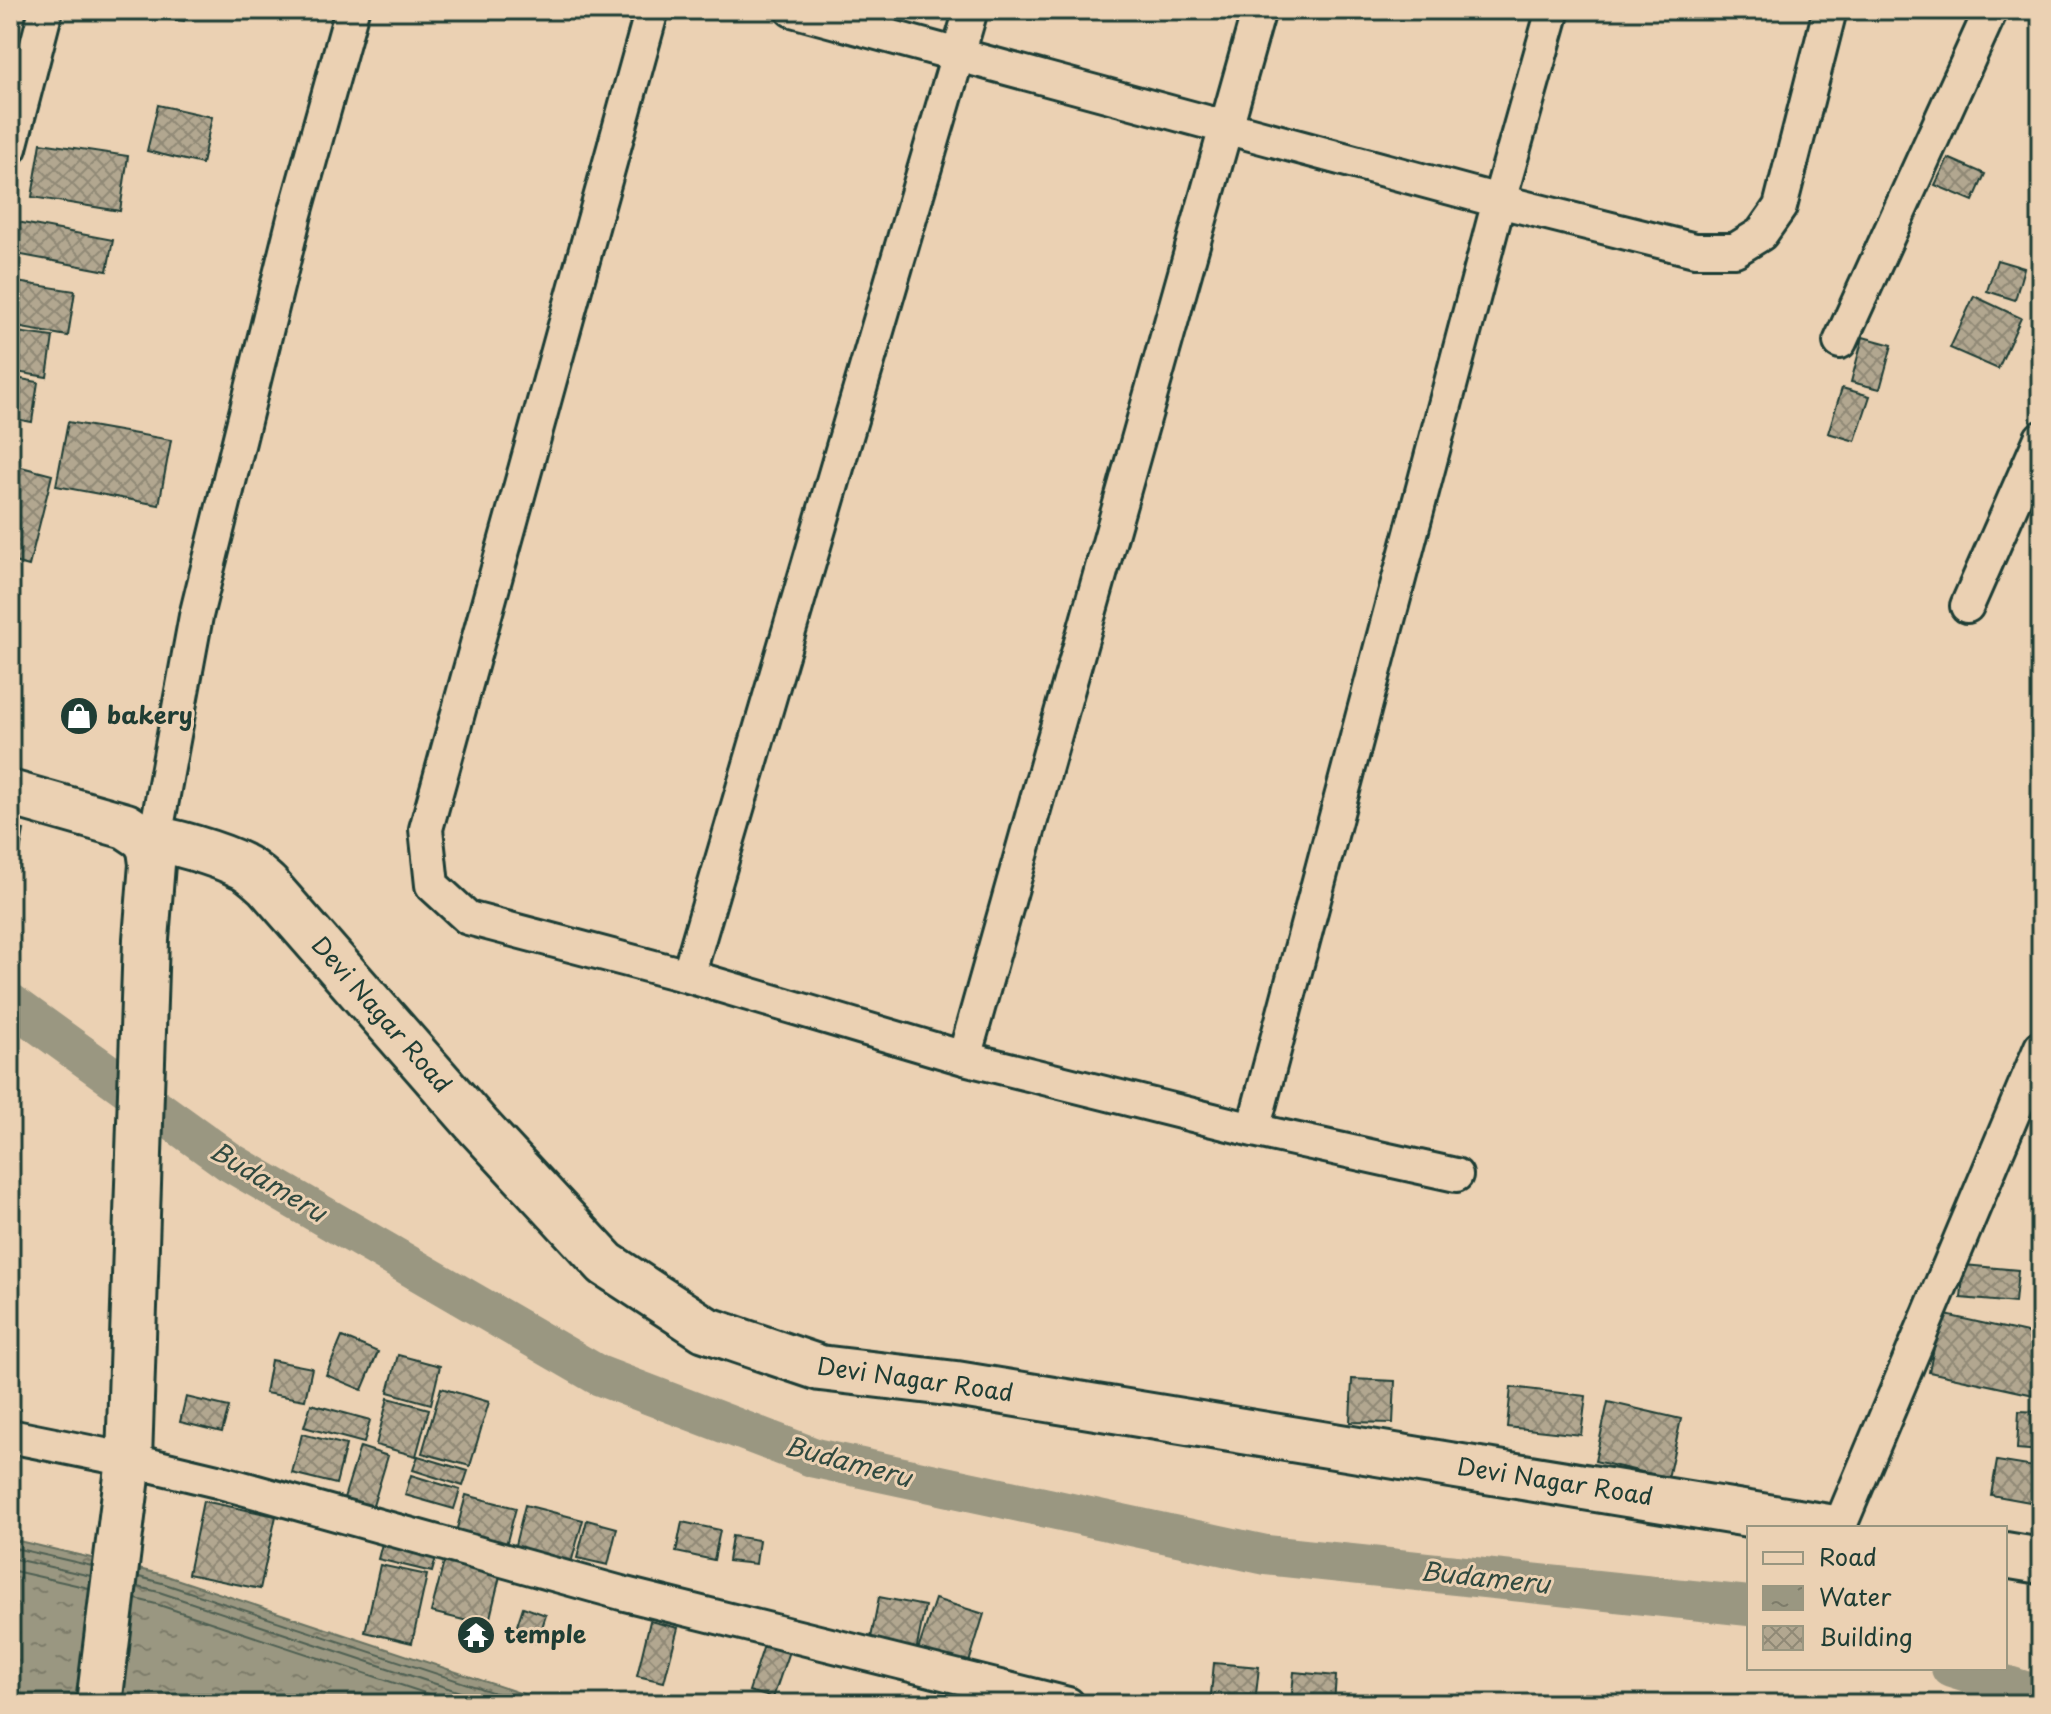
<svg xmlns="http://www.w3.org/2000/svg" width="2051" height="1714" font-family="'Playpen Sans',sans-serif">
<defs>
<pattern id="water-ripples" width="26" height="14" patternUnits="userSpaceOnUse" patternTransform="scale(2)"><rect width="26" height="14" fill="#9a9781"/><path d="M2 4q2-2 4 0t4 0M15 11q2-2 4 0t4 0" fill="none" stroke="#7d7c6a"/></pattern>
<pattern id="building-cross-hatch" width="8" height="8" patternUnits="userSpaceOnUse" patternTransform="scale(2)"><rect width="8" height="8" fill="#b2a790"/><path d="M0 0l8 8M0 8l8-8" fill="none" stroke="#908976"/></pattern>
</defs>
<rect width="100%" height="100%" fill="#ebd1b3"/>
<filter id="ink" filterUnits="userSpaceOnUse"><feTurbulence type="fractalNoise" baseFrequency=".0125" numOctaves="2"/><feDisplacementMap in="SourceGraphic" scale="16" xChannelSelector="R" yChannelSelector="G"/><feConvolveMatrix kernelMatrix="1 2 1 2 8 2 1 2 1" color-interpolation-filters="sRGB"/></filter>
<g filter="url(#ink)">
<path fill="url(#water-ripples)" stroke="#697362" stroke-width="2" d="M10 1539 164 1575 553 1704H10Z"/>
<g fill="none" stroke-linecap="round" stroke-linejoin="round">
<path stroke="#506153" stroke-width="2" d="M10 1547 92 1566
M10 1558 91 1576
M10 1570 89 1588
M139 1577 162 1583 528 1704
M138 1587 159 1592 496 1704
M136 1599 156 1604 458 1704"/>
<path stroke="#9a9781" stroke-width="40" d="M10 1003 230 1162 598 1375 815 1458 1266 1555 1749 1606
M1951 1668 2041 1696"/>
</g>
<path fill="url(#building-cross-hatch)" stroke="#1f3d34" stroke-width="2" d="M94 10H185L184 21Z
M158 105 212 117 202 164 147 151Z
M41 143 128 156 120 211 32 197Z
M1948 158 1985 174 1973 201 1935 185Z
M17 222 113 240 107 271 11 253Z
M1997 260 2024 268 2015 300 1987 291Z
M10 281 75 291 68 336 10 326Z
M1974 296 2021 318 1998 369 1950 348Z
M10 331 53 337 47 377 10 371Z
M1863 337 1892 345 1880 389 1851 382Z
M10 377 38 382 32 422 10 418Z
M1842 388 1870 396 1855 441 1828 433Z
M68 422 171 440 159 505 56 486Z
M10 464 52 475 29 566 10 561Z
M10 588 16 589 10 613Z
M10 827 24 830 17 869 10 867Z
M1964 1265 2018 1270 2015 1303 1961 1298Z
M1941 1314 2041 1336V1363L2034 1395 1929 1372Z
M342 1337 378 1352 362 1390 326 1375Z
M398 1355 440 1366 431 1404 388 1392Z
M271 1360 312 1368 305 1400 265 1393Z
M1352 1379 1395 1381 1393 1423 1350 1422Z
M1511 1387 1586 1396 1581 1435 1507 1427Z
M441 1388 489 1402 470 1466 422 1453Z
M186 1397 229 1407 222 1432 180 1422Z
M388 1398 429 1409 416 1456 376 1445Z
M1608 1402 1681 1419 1668 1478 1595 1461Z
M311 1404 370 1420 364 1443 304 1427Z
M2019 1411 2041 1412V1451L2017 1449Z
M302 1434 346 1445 336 1484 292 1473Z
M360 1447 388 1456 372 1509 343 1501Z
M418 1456 468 1471 463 1486 413 1470Z
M1997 1461 2041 1468V1504L1991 1495Z
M411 1475 460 1490 454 1509 405 1495Z
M466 1495 516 1508 506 1545 456 1532Z
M203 1501 276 1516 260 1589 188 1574Z
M525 1505 583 1520 571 1563 514 1549Z
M587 1520 617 1528 608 1565 577 1558Z
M682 1522 720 1530 714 1560 676 1552Z
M732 1536 759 1540 756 1564 728 1561Z
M383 1540 437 1554 432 1572 378 1559Z
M444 1562 500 1576 488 1626 431 1612Z
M380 1565 427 1575 412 1643 365 1632Z
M879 1597 925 1606 916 1652 870 1643Z
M935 1599 984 1614 967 1669 917 1653Z
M523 1607 546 1615 537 1643 514 1635Z
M650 1621 678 1628 664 1682 637 1676Z
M765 1642 789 1651 773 1698 749 1691Z
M1214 1663 1259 1667 1255 1704H1210Z
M1294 1672 1336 1676 1334 1704H1291Z"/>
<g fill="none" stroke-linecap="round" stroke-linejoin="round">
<g stroke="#1f3d34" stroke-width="38">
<path id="street" d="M652 10 426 829 432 885 468 918 688 976 964 1058 1253 1130 1456 1175
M792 10 1499 201 1695 250H1735L1761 234 1780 207 1830 10
M10 148 46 10
M1840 342 1991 10
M1967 606 2041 438
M155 838 196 616 295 214 352 10
M688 976 971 10
M964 1058 1259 10
M1253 1130 1499 201 1553 10
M10 1436 129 1460 217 1481 625 1594 1068 1704
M1839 1528 2041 1047"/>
</g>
<g stroke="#1f3d34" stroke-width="50">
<path id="secondary" d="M10 793 126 826 144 838 150 849 152 864 146 939 129 1460 99 1704
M144 838C166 838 221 855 242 866 251 870 259 878 267 885L479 1127 606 1264 705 1329 820 1368 956 1384 1834 1528
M2005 1555 2041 1561"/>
</g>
<use href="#street" stroke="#ebd1b3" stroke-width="32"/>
<use href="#secondary" stroke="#ebd1b3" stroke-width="44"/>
</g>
</g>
<defs>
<g id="shop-disc" transform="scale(2)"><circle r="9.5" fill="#1f3d34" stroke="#ebd1b3"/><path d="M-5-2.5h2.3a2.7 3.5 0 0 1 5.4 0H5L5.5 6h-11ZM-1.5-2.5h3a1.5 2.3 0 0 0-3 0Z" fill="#fff"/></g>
<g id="temple-disc" transform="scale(2)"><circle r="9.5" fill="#1f3d34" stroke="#ebd1b3"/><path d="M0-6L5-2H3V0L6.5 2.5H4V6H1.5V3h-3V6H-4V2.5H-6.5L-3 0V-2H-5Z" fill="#fff"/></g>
</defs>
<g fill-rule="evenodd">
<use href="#shop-disc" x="79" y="716"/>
<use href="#temple-disc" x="476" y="1635"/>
</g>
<g text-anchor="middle" stroke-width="6" stroke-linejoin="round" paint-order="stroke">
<g font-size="24" font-weight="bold" fill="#1f3d34" stroke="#ebd1b3" text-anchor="start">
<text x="107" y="724">bakery</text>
<text x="504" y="1643">temple</text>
</g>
<g font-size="24" fill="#1f3d34" stroke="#ebd1b3">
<text transform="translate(381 1015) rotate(49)" y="8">Devi Nagar Road</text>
<text transform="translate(915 1380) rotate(8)" y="8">Devi Nagar Road</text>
<text transform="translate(1555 1482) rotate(9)" y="8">Devi Nagar Road</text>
</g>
<g font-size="26" font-style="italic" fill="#314a40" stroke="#ebd1b3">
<text transform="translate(268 1182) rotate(31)" y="9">Budameru</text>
<text transform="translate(848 1462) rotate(15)" y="9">Budameru</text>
<text transform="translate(1485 1578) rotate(6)" y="9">Budameru</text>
</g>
</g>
<rect width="2051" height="1714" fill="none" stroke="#ebd1b3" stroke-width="40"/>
<rect x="20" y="20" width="2011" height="1674" fill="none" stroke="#1f3d34" stroke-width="3" filter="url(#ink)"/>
<rect x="1747" y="1526" width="260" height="144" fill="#ebd1b3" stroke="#999680" stroke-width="2"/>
<rect x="1763" y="1552" width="40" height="12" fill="#ebd1b3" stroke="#999680" stroke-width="2"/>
<text x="1819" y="1566" font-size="24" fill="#1f3d34">Road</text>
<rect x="1763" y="1586" width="40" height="24" fill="url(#water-ripples)" stroke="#999680" stroke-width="2"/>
<text x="1819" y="1606" font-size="24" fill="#1f3d34">Water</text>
<rect x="1763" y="1626" width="40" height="24" fill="url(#building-cross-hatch)" stroke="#999680" stroke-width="2"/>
<text x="1819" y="1646" font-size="24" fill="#1f3d34">Building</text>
</svg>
